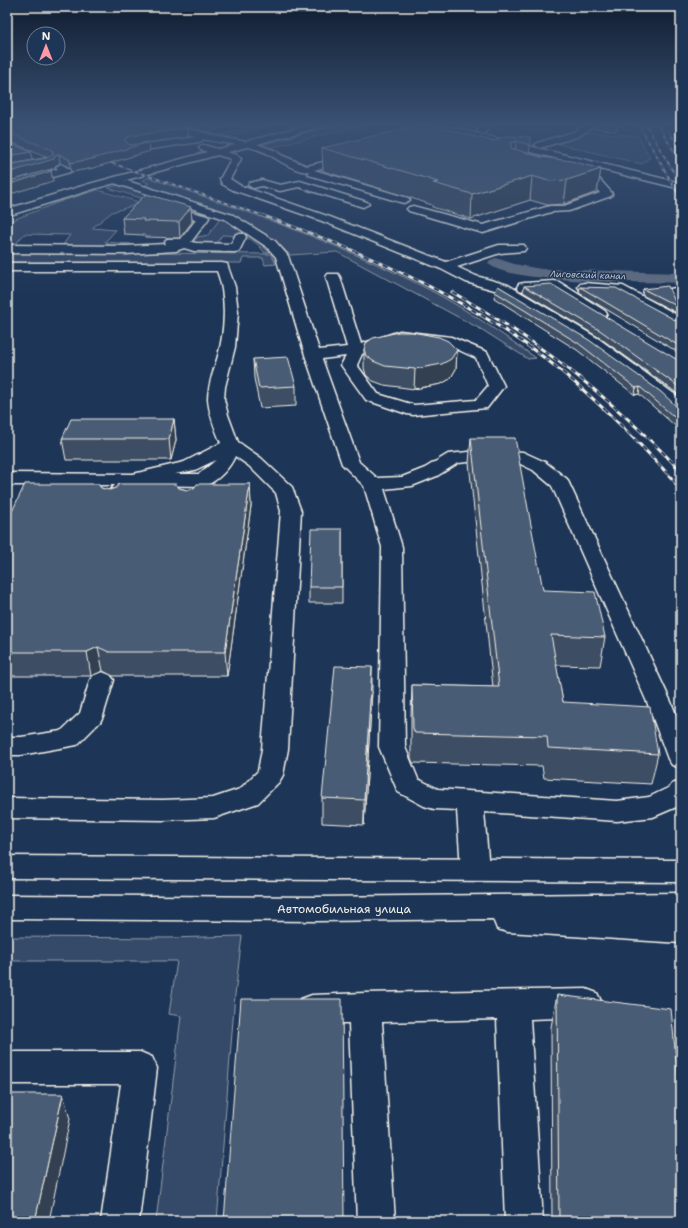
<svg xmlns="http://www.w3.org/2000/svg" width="688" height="1228" font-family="'Shantell Sans',sans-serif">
<rect width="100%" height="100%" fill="#1d3557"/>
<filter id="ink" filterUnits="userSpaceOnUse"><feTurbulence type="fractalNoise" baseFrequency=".025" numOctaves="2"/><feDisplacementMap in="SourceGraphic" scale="8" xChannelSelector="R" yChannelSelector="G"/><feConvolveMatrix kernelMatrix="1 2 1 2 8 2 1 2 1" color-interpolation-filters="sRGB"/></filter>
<g filter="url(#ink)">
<path fill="#354a67" stroke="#949ea8" d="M235 123H280L226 137 215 136 248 128 232 124Z
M343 123H373L269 148 260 145Z
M593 132 638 136 650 157 642 164 554 143 580 134Z
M149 178C244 210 339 243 428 289 466 309 501 333 536 358L528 359 484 331 337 252 290 255C253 216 201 205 153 189L154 188 145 185 149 183 142 180Z
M119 185 187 207 141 198 108 188Z
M98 190 142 203 112 212 92 228 116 230 105 242 131 244 130 247 62 246 70 235 24 234 15 245 49 246 7 247V222L65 200Z
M218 218C232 220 261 242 269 253H265C252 235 242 236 222 235L217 243 192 242 198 237 208 235 219 220Z
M7 252 271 254 276 264 265 265 263 258H243L241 263 7 262Z
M242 936 235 995 217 1221H156L181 1016 169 1014 177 961H7V937L168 938Z"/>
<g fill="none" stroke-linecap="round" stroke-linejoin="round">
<path fill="#5e6d82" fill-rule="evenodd" d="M496 258 514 264 541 269 681 273V283C650 282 503 284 488 263L490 260Z"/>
<g stroke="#f4f1e8" stroke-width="3">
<path id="minor" d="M153 123H169V124L220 137 257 144 276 151 281 155 307 166 352 155 356 156 357 158 356 160 314 170 408 198 410 200 404 203 400 202 309 175 308 173 309 171C299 174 278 160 270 155 251 144 224 144 203 139L202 141 199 142 131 152 128 151 126 149 128 147 131 146 196 137 154 126Z
M483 123H491L485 133 482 134 477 131Z
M588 123H598L579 136 540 148 535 145 537 143 573 132Z
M7 142 52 160 53 162 48 165 7 173V167L37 161 7 148Z
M204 145 237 155 241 159 230 179 241 186 330 217 446 262 499 245H524L526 248 524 251 500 253 457 267 476 276 508 285 599 339 681 399V412L675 411 661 398 589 345 498 291 466 282 441 269 322 221 233 190 222 184 220 179 231 159 201 150 199 148 201 146Z
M61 164 71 170 70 172 7 190V184L58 169 56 167Z
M590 172 594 173 611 192 612 194 611 196 569 211 551 212 483 233 409 211 407 209 409 207 413 206 483 225 550 206H564L600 193 585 175Z
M115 177 233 215 275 241 288 256 319 350 347 347 326 277 328 274H338L340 277 361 344 400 331 451 337 487 352 504 386 487 408 413 415 407 414 366 400 341 365 346 356 322 359 359 462 377 478 402 477 425 468 448 454 489 450 523 452 545 462 567 479 671 702 681 727V768L672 765 668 759 647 702 552 486 533 470 514 461 489 460 458 463 437 476 412 486 384 489 402 547 405 747 418 779 438 789 617 801 649 797 670 787 672 784 681 781V805L653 817 617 821 484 812 489 869 485 877 475 880 465 877 461 869 457 810 434 809 424 806 398 792 379 747 382 547 364 486 342 464 305 355 276 257 267 247 225 219 111 182 110 180ZM401 340 448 345 476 358 488 386 476 400 414 405 378 394 357 365 362 354Z
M262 180 280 185 300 181 367 202 369 204 363 207 299 187 280 191 262 186 253 188 248 185 249 183Z
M180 209 207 216 209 218 191 242 196 243 231 244 236 234H244L246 237 239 251 235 252 194 251 184 248 176 251 126 254 7 253V245L126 246 166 244 165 242 167 239H181L196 220 176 214 174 212 176 210Z
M7 263H222L227 264 228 267 235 287 238 312 235 347 225 387 224 399 228 415 238 442 261 458 292 487 301 511 288 749 283 775 279 782 258 803 214 818 163 820 7 818V798L163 800 213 798 240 789 258 771 262 749 281 511 276 493 249 466 235 456C230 468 217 482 204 486L138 485 125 496 119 508 112 510 105 508 102 504 108 493 115 485H7V473L133 474 184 462 221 443C215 429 209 414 208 399 208 384 214 370 218 356 225 330 227 297 217 271H7ZM216 460 199 474H175L195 470Z
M554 281 559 282 605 311 607 314 605 317 600 318 595 317 551 289 524 291 519 290 517 287 519 284 524 283Z
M585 283 623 286 681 317V327L676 326 615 293 580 290 578 287 580 284Z
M675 288 681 291V311L676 310 668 292 670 289Z
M102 672 110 675 114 680 103 716 100 722 77 745 21 755H7V737H21L61 731 80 713 90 680 94 675Z
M586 989 597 993 602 1003 597 1013 586 1017 530 1019 543 1221H505L497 1019 382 1022 395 1221H357L349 1023H312L301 1019 296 1009 301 999 312 995 365 993Z
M7 1052H140L152 1057 157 1068 139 1221H101L121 1084H7Z"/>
</g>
<g stroke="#f4f1e8" stroke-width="3">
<path id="major" d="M315 123H328L327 125 97 188 7 216V209L89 184Z
M420 123H434L681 183V189L421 125Z
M7 856 681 860V882L7 878Z
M681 893V917H676H681V943L508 932 497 929 493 919 317 921 7 919V895L317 897Z"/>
</g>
<use href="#minor" fill="#1d3557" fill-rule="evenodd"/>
<use href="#major" fill="#1d3557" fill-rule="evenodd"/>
<g stroke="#f4f1e8" stroke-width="2">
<path id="rail-far2" d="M638 123 681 199
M645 123 681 185
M657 123 681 163
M669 132 681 151
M100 159 264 216"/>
</g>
<g stroke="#f4f1e8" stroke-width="3">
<path id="rail-far1" d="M261 215C360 250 462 295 546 359 594 396 636 439 677 484
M452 292C541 342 611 398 681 471"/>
</g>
<g stroke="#f4f1e8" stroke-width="4.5">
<path id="rail" d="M676 483 681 488"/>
</g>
<use href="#rail-far2" stroke="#1d3557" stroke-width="1.5" stroke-dasharray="4" stroke-linecap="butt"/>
<use href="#rail-far1" stroke="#1d3557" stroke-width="2" stroke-dasharray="5.5" stroke-linecap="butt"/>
<use href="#rail" stroke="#1d3557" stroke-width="3" stroke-dasharray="8" stroke-linecap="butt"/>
</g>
<path fill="#3e4e64" stroke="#f4f1e8" d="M7 123 188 128V137L133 144 149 142 150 151 93 168 71 172V168L60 163 55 166V168L48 170 51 171 53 181 32 160 48 157 8 141H7Z
M174 123H239L207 132Z
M594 123H617L616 131 593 128Z
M505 136 530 145 529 154 541 157 601 169 597 192 564 204 547 205 530 200 471 219 432 207V205L408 197 323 171 322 148 493 141Z
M191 207 192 222 180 238 145 237 144 235 124 234 122 218Z
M498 286 675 405 681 406V431L639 394 635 395 577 350 494 298 495 292Z
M524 286 681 362V398L674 391 600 338 523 292Z
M580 287 677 321 681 322V354L579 293Z
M643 289 676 304 681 308V315L642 295Z
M364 349 457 350 456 369 450 379 441 384 414 389 384 385 373 381 366 375 364 368Z
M253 359 296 386V406L260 408 254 378Z
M174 419 176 440 171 460H66L62 439Z
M471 438 543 590 605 637 600 666 556 665 563 702 658 754 651 784 544 778 542 766 413 763 411 758V714L412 685 493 687 469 463Z
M250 484 251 506 227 676H113L103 671 91 676H7V522L101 488 109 490 179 488 187 490Z
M342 529V603H309V587Z
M372 691 364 825 322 823V798Z
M557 995 681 1221H552L551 1027Z"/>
<path fill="#324051" stroke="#f4f1e8" d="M210 123H239L207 132 206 124Z
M188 128V137L131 145 124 149V140L130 136Z
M516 141 514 164 509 165 511 143Z
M149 142 150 151 93 168 71 172 70 163Z
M31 152 32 160 7 165V156Z
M59 154 60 163 55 166V168L7 182V173L54 157Z
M601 169 597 192 564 204 567 180Z
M51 171 53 181 7 195V185Z
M532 176 530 200 471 219 472 194Z
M191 207 192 222 180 238 179 222Z
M457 350 456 369 450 379 441 384 414 389 415 369Z
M640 387 639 394 635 395 636 388Z
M174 419 176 440 171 460 169 439Z
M250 484 251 506 227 676 225 652Z
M98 647 103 671 91 676 87 652Z
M372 667V691L364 825V800Z
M63 1094 70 1119 49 1221H35Z"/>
<path fill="#485b74" stroke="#f4f1e8" d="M7 123H167L188 128 130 136 124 140 130 145 149 142 92 159 70 163V160L59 154 54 157V159L7 173V165L47 158 53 154 52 150 7 132Z
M425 124 493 141 505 136 530 137V145L516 141 511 143V148L541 157 571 161 601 169 567 180 549 181 532 176 472 194 433 183 438 182 409 173 322 148Z
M7 142 31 152 7 156Z
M48 170 51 171 7 185V182Z
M146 194 191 207 179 222 143 221 144 219 122 218Z
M551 284 681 362V389L675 384 601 331 524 286Z
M498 286 589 340 661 392 675 405 681 406V423L640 387 636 388 578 343 495 292Z
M668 286 676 304 681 306V308L643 289Z
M580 287 616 288 677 321 681 322V347Z
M398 332H412L439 337 448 341 457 350 451 359 442 364 415 369 385 366 373 361 366 356 364 349 366 343 373 338Z
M288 357 296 386 259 388 253 359Z
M71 419H174L169 439H62Z
M471 438H515L543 590 595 592 605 637 551 635 563 702 650 707 658 754 548 748 547 736 415 733 413 728 412 685 499 687Z
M25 484H98L101 488 109 490 116 488 119 484H176L179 488 187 490 194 488 197 484H250L225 652H109L98 647 87 652H7V522Z
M311 529H342V587H309Z
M335 666 372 667 364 800 322 798Z
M557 995 671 1009 681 1109V1221H559Z
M241 999H342L344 1221H224Z
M7 1094H63L35 1221H7Z"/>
</g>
<linearGradient id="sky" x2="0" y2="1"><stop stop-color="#101d30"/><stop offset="0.42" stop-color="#3a5174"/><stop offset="1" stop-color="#3a5174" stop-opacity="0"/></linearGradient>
<rect width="688" height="295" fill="url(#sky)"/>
<g text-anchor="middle" stroke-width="3" stroke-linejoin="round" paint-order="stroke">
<g font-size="9" font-style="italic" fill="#c0c3c4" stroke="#1d3557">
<text transform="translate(588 275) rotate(2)" y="3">Лиговский канал</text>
</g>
<g font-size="12" fill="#f4f1e8" stroke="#1d3557">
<text x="344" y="913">Автомобильная улица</text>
</g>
</g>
<rect width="688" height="1228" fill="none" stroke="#1d3557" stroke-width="24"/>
<rect x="12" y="12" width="664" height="1204" fill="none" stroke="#f4f1e8" stroke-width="1.5" filter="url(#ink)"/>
<g transform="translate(46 46)"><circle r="19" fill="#1d3557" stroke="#738091"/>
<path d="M0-3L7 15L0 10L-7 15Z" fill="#ff9aa2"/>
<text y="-6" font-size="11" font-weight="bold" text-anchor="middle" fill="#f4f1e8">N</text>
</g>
</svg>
